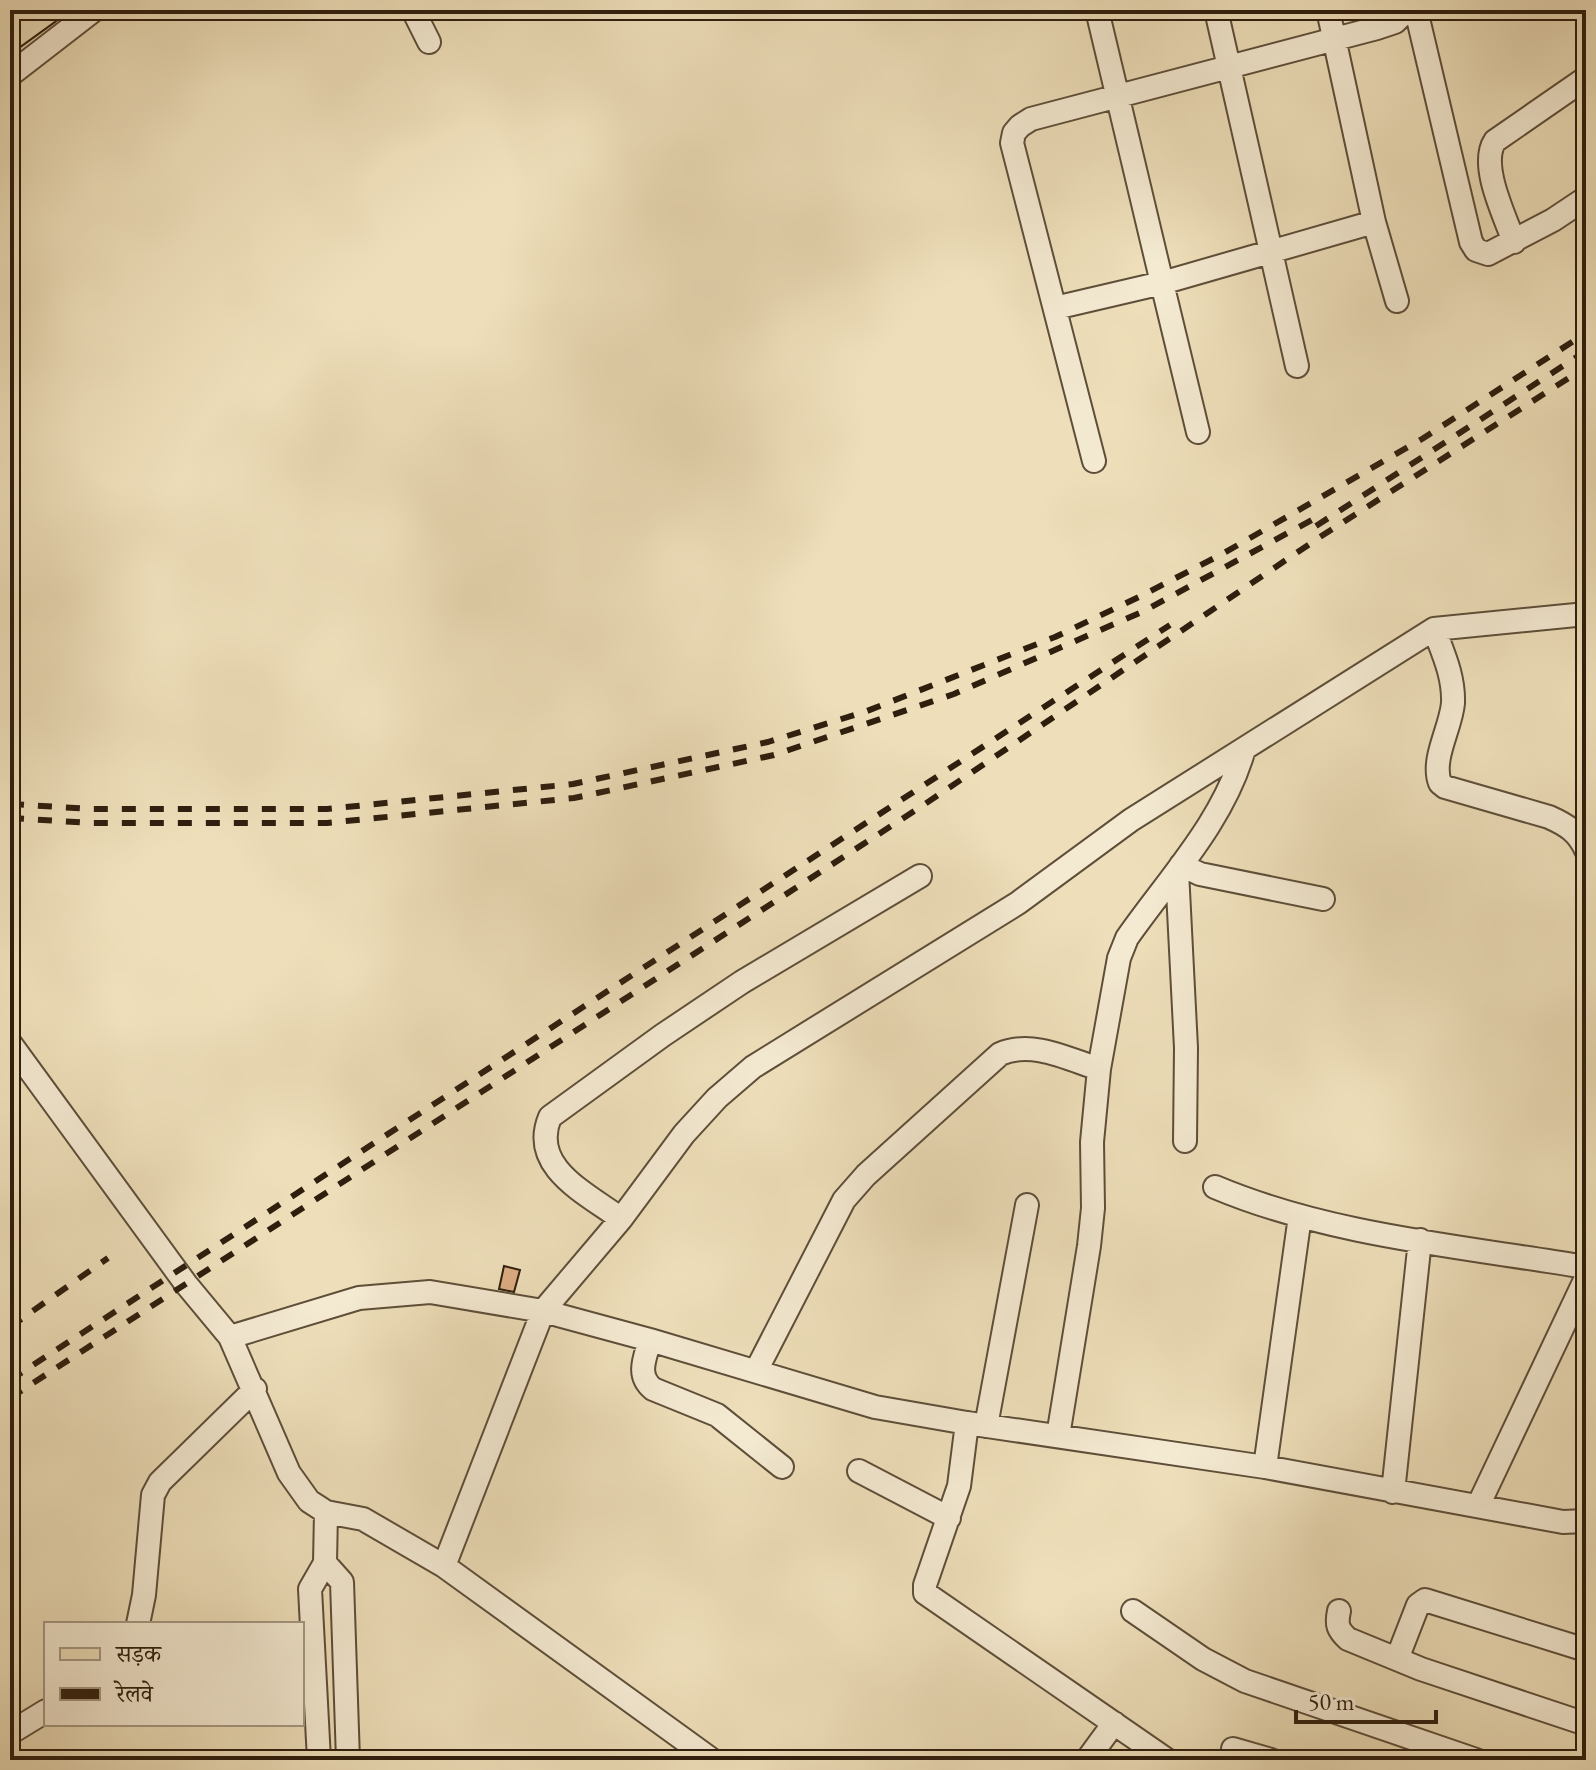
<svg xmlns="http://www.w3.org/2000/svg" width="1596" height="1770" font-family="'EB Garamond','Noto Serif Devanagari',serif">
<rect width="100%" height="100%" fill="#eedfba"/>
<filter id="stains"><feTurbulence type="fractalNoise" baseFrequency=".0025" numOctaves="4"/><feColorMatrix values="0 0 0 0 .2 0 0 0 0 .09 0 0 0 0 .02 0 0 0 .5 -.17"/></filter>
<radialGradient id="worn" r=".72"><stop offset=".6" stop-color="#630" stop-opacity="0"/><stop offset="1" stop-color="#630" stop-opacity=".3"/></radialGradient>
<path fill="#deae84" stroke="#2e1e0e" stroke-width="2" d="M504 1266 520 1270 514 1292 499 1289Z"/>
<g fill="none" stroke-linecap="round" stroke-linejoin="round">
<g stroke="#5e4e39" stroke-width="26">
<path id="minor" d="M413 10 429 42
M1216 10 1297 366
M1416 10 1471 242 1476 250 1488 254 1553 220 1586 198
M10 75 94 10
M1374 222 1397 301
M1514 242C1505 216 1479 165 1495 141L1586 78
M1055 308 1162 283 1097 10
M1198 432 1162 283 1374 222 1328 10
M1094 461 1012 143 1014 133 1020 126 1031 119 1377 28 1395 22 1407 10
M1434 629C1443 653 1454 676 1453 703 1451 728 1431 759 1440 783L1445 787 1549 817C1567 825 1578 832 1586 850
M1181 865 1200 874 1323 899
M1177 871 1186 1048 1185 1141
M10 1043 186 1284 230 1337 289 1473 309 1501 326 1512 363 1519 444 1566 712 1760
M1215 1187C1329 1235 1458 1246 1579 1266
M621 1219C586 1193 529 1167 550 1117L663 1035 742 982 920 876
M230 1337 359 1298 430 1292 543 1311 650 1340 875 1407 967 1423 1265 1467 1563 1522 1586 1521
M650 1340C645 1358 636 1375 653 1389L717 1415 782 1467
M756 1371 844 1200 866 1175 1000 1054C1032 1040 1068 1059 1099 1069L1119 958 1127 938C1169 878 1224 821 1244 749
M967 1423 959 1486 925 1585V1593L1167 1760
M986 1426 1027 1205
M1058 1436 1089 1246 1093 1208 1092 1142 1099 1069
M1265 1467 1300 1216
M859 1471 949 1518
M1393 1492 1420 1240
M1478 1506 1586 1278
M325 1563 342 1582 348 1760
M444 1566 543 1311 621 1219 684 1134 717 1098 753 1067 1018 903 1131 820 1434 629 1586 614
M1133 1611 1203 1659 1245 1681 1476 1760
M1339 1611C1336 1625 1338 1630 1348 1639L1421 1669 1586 1724
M138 1624 144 1595 153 1495 160 1482 255 1389
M1397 1659 1418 1605 1425 1600 1586 1650
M10 1733 46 1711
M1233 1749 1271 1760
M319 1760 310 1589 325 1563 326 1512
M1087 1760 1114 1723"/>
</g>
<g stroke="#2e1e0e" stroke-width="32">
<path id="major" d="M10 36 46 10"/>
</g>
<use href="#minor" stroke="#f4ead2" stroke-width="22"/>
<use href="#major" stroke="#eedfba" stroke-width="28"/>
<path stroke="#2e1e0e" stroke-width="6" stroke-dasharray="14 14" stroke-linecap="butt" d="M1316 526 1586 351
M10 804 91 809H327L573 784 768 742 867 711 1055 637 1139 597 1224 553 1422 439 1586 333
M10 818 92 823H327L574 798 774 755 954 694 1144 611 1321 515
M10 1327 108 1258
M10 1380 1170 625
M10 1398 925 804 1320 537 1586 367"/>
</g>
<rect width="1596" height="1770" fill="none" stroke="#eedfba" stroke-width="40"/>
<rect x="12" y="12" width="1572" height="1746" fill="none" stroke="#2e1e0e" stroke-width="4"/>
<rect x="20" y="20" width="1556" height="1730" fill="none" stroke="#2e1e0e" stroke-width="2"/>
<rect x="44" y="1622" width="260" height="104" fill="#f4ead2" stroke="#a59884" stroke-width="2"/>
<rect x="60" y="1648" width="40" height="12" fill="#eedfba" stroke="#a59884" stroke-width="2"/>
<text x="116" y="1662" font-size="24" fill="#2e1e0e">सड़क</text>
<rect x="60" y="1688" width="40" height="12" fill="#2e1e0e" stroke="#a59884" stroke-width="2"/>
<text x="116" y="1702" font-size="24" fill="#2e1e0e">रेलवे</text>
<path d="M1296 1710v12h140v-12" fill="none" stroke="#2e1e0e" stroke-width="4"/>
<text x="1308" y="1710" font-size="24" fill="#2e1e0e" stroke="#f4ead2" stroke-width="6" paint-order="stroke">50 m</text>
<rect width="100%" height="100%" filter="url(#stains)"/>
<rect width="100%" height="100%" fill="url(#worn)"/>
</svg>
